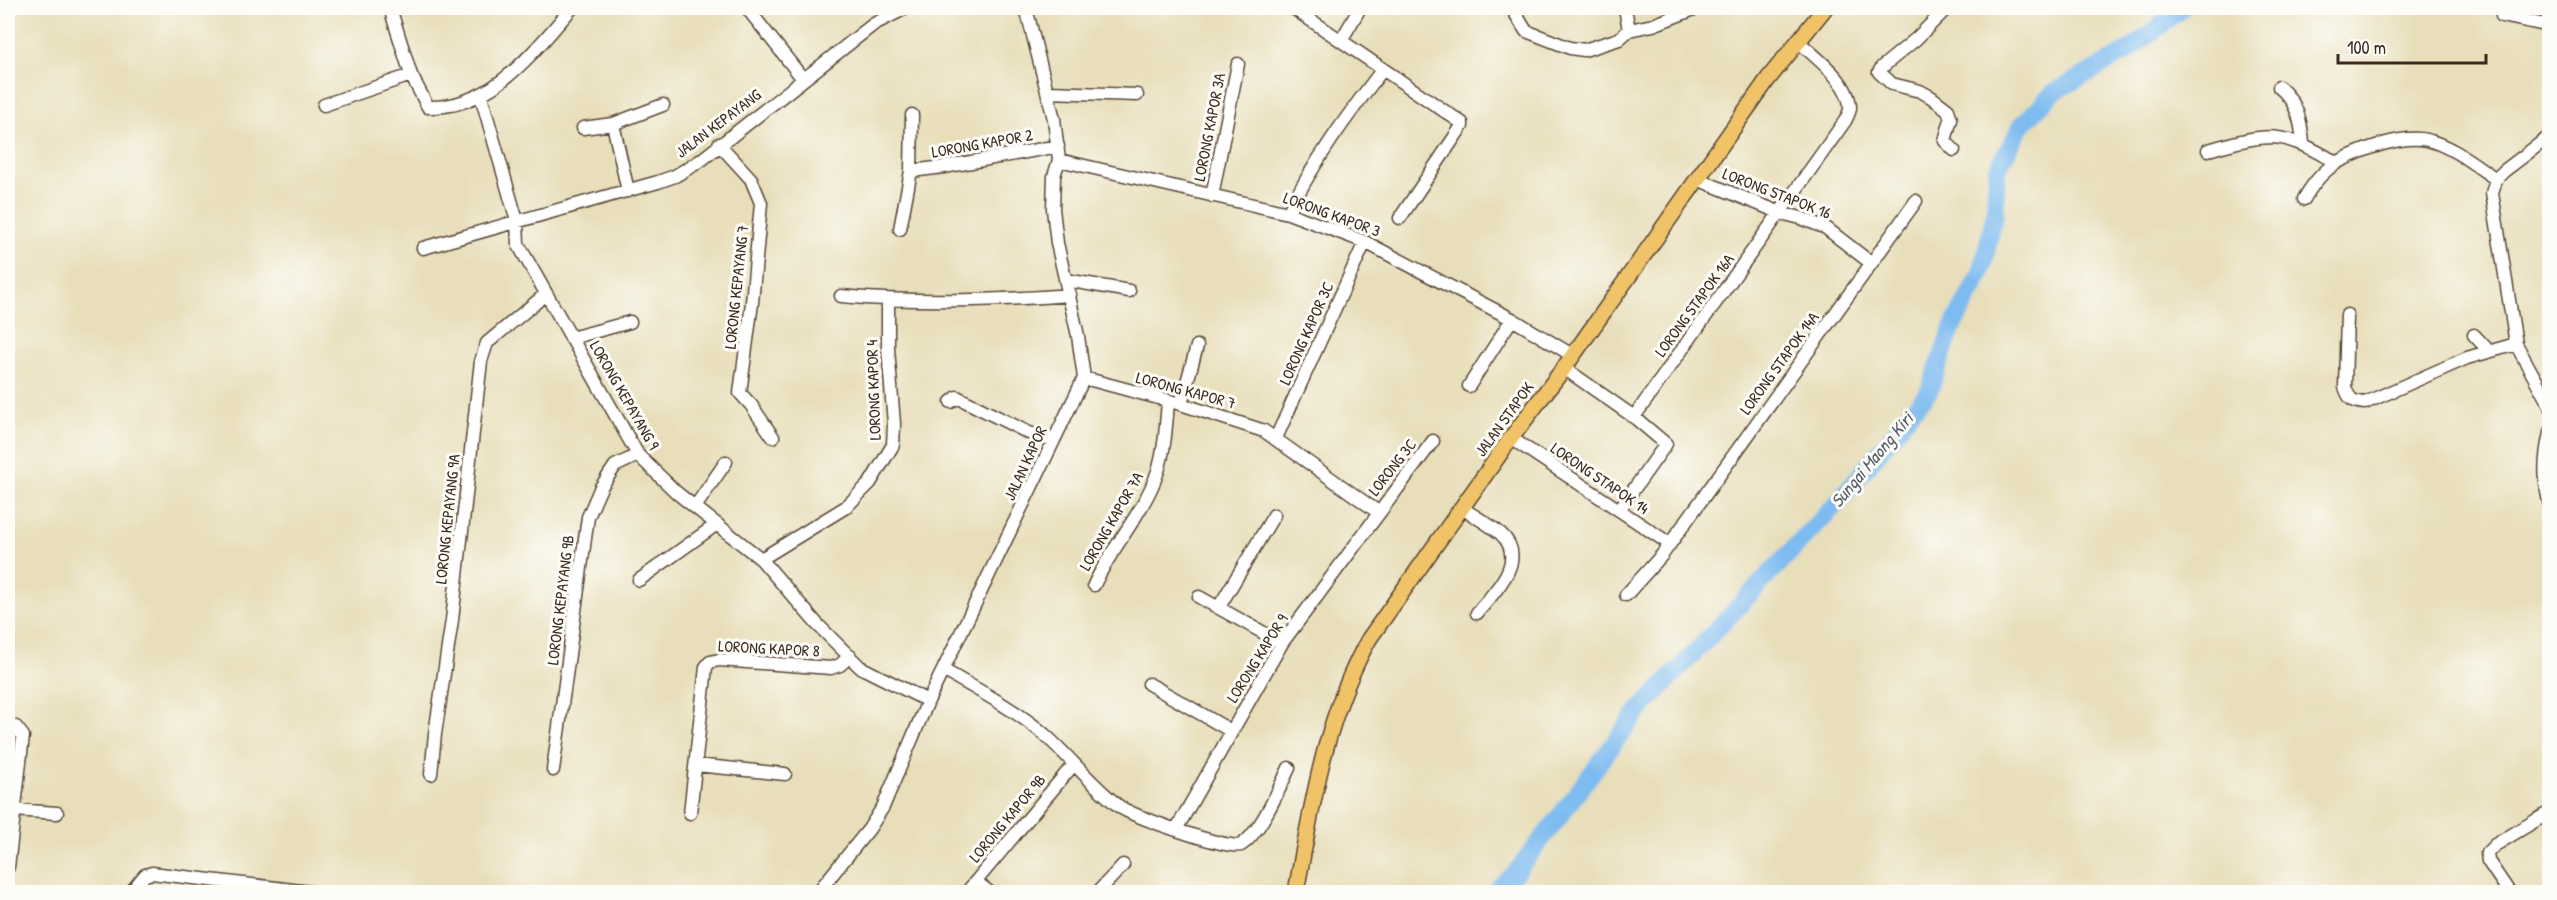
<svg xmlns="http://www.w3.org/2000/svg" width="2557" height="900" font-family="'Patrick Hand',sans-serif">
<rect width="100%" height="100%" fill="#fdfcf7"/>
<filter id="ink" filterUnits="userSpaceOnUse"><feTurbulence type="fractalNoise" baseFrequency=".0167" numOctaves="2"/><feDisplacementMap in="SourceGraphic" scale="12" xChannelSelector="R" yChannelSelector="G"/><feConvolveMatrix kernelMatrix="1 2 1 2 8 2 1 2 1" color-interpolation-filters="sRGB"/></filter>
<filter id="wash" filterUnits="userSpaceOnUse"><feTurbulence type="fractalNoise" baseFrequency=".008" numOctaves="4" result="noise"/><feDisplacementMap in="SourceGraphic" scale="24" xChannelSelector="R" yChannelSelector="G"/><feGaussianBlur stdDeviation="1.35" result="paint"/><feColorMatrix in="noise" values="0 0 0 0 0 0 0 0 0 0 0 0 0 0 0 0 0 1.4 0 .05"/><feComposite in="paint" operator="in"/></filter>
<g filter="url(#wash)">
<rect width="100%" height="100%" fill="#e8deba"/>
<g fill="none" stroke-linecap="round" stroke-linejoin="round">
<path stroke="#7dbbf0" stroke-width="18" d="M1495 892 1515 873 1553 825 1636 714 1839 501 1929 391 1953 326 1981 274 1995 213 1997 170 2022 125 2053 93 2131 49 2182 8"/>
</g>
</g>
<g filter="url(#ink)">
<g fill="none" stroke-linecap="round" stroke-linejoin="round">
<g stroke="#554535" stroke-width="15">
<path id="minor" d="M390 8 411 75 428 107C493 108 533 52 572 8
M747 8 803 79
M1293 8 1462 123V126L1400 218
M1512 8 1526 31 1570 48 1584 50 1619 39 1629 30 1653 25 1697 8
M1625 8 1629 30
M1947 8 1916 39 1882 67 1879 72 1892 84 1920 91 1931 97 1948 110 1951 119 1945 141 1954 150
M2502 16 2550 26
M1342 39 1360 8
M2279 87C2297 102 2301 120 2303 143
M1048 92 1137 95
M481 96 517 221 518 244 638 455 677 493 761 559 817 624 860 667 928 701
M324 105 411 75
M613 124 663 105
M583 128 613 124 628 191
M2550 136 2504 171 2496 179 2492 193 2516 344 2550 406
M719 144 751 179 761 203 752 303 740 393 751 405 773 437
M2208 150C2270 132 2281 130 2337 163
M1059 160 1288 213 1365 242 1512 319 1572 355
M911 171 944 167 1058 146
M1697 179 1781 213 1801 218 1826 228 1871 263
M1212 196 1238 64
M2304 199C2312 185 2324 170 2338 162 2361 150 2402 134 2427 140 2452 146 2475 165 2496 179
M1288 213C1314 161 1347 116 1383 69
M900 229 911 171 912 115
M423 248 658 182 675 176 700 161 874 24 906 8
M1066 280 1129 291
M841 296C917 303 994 301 1070 295
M2347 315 2345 387C2349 399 2352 402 2365 403L2467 358 2516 344
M2474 335 2488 350
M571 338 630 322
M1564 368 1634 417 1666 444 1619 510
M1084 378 1181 404 1264 431 1378 512
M1469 386 1512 319
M951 402 957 397 1029 433 1053 440
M1181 404 1197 346
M1634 417 1845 121C1847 117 1850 112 1850 108 1850 82 1816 58 1799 42
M2550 433C2544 458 2543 480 2550 505
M1276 438 1365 242
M1511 438 1670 544
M695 507 726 462
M1462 508C1474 516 1489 524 1501 534 1529 560 1494 592 1477 613
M761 559 846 507 870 483 893 445 894 424 888 348V301
M639 580 717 524
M1094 585C1112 546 1144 513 1158 471 1165 449 1166 425 1168 402
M1626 595 1662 555 1916 201
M1199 597 1282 643
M1219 607 1274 515
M943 670C978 690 1013 708 1044 734 1070 757 1092 786 1120 807 1132 816 1231 851 1241 845 1260 834 1280 787 1289 768
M1149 684 1231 731
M8 726 16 727 23 736 8 867
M696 765 785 774
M553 770 588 517 601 487 615 466 638 455
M431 774 435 734 452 620 481 361 487 343 546 294
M14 810 57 813
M690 813 706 667 710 662 719 660 831 668 840 665 850 656
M1177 828 1282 643 1433 441
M976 882 989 892
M131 892 145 875 152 873 310 892
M818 892 869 829 883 807 928 701 1084 378 1078 336 1057 243 1053 209 1054 176 1059 160 1054 119 1026 8
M967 892 1074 764
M1098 892 1123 865
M2509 892 2488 861 2487 853 2495 845 2550 812"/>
</g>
<g stroke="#554535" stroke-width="18">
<path id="major" d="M1296 892C1312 805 1325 717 1369 639L1511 438 1564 368 1768 79 1825 8"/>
</g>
<use href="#minor" stroke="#fff" stroke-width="12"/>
<use href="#major" stroke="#f0c369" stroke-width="15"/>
</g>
</g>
<g text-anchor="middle" stroke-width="6" stroke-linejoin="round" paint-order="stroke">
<g font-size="16" fill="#3b2a1e" stroke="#fdfcf7">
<text transform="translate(718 123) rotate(-37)" y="6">JALAN KEPAYANG</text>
<text transform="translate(1209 127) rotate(-79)" y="6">LORONG KAPOR 3A</text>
<text transform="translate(982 143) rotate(-10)" y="6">LORONG KAPOR 2</text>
<text transform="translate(1777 193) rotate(21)" y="6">LORONG STAPOK 16</text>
<text transform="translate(1332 214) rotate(20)" y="6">LORONG KAPOR 3</text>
<text transform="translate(736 287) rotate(-84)" y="6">LORONG KEPAYANG 7</text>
<text transform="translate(1694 305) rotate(-54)" y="6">LORONG STAPOK 16A</text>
<text transform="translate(1306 333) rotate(-66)" y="6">LORONG KAPOR 3C</text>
<text transform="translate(1779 363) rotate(-54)" y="6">LORONG STAPOK 14A</text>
<text transform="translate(873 390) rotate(-92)" y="6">LORONG KAPOR 4</text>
<text transform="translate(1186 390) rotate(15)" y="6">LORONG KAPOR 7</text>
<text transform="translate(625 395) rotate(60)" y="6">LORONG KEPAYANG 9</text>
<text transform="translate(1504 419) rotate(-54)" y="6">JALAN STAPOK</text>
<text transform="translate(1025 463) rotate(-65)" y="6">JALAN KAPOR</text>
<text transform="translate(1392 467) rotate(-52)" y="6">LORONG 3C</text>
<text transform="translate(1600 478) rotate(34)" y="6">LORONG STAPOK 14</text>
<text transform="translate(447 519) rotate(-84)" y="6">LORONG KEPAYANG 9A</text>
<text transform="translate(1111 521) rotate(-60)" y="6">LORONG KAPOR 7A</text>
<text transform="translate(560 600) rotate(-83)" y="6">LORONG KEPAYANG 9B</text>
<text transform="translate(769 648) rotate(3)" y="6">LORONG KAPOR 8</text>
<text transform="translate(1257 658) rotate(-58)" y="6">LORONG KAPOR 9</text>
<text transform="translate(1007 818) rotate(-50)" y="6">LORONG KAPOR 9B</text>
</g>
<g font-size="18" font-style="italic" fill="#525d68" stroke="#fdfcf7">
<text transform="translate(1872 460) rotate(-50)" y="6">Sungai Maong Kiri</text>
</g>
</g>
<rect width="2557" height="900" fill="none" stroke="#fdfcf7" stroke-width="30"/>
<path d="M2338 54v9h148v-9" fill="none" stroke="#3b2a1e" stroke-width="3"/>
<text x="2347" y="54" font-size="18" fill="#3b2a1e" stroke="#fdfcf7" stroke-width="4.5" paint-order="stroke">100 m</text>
</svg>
